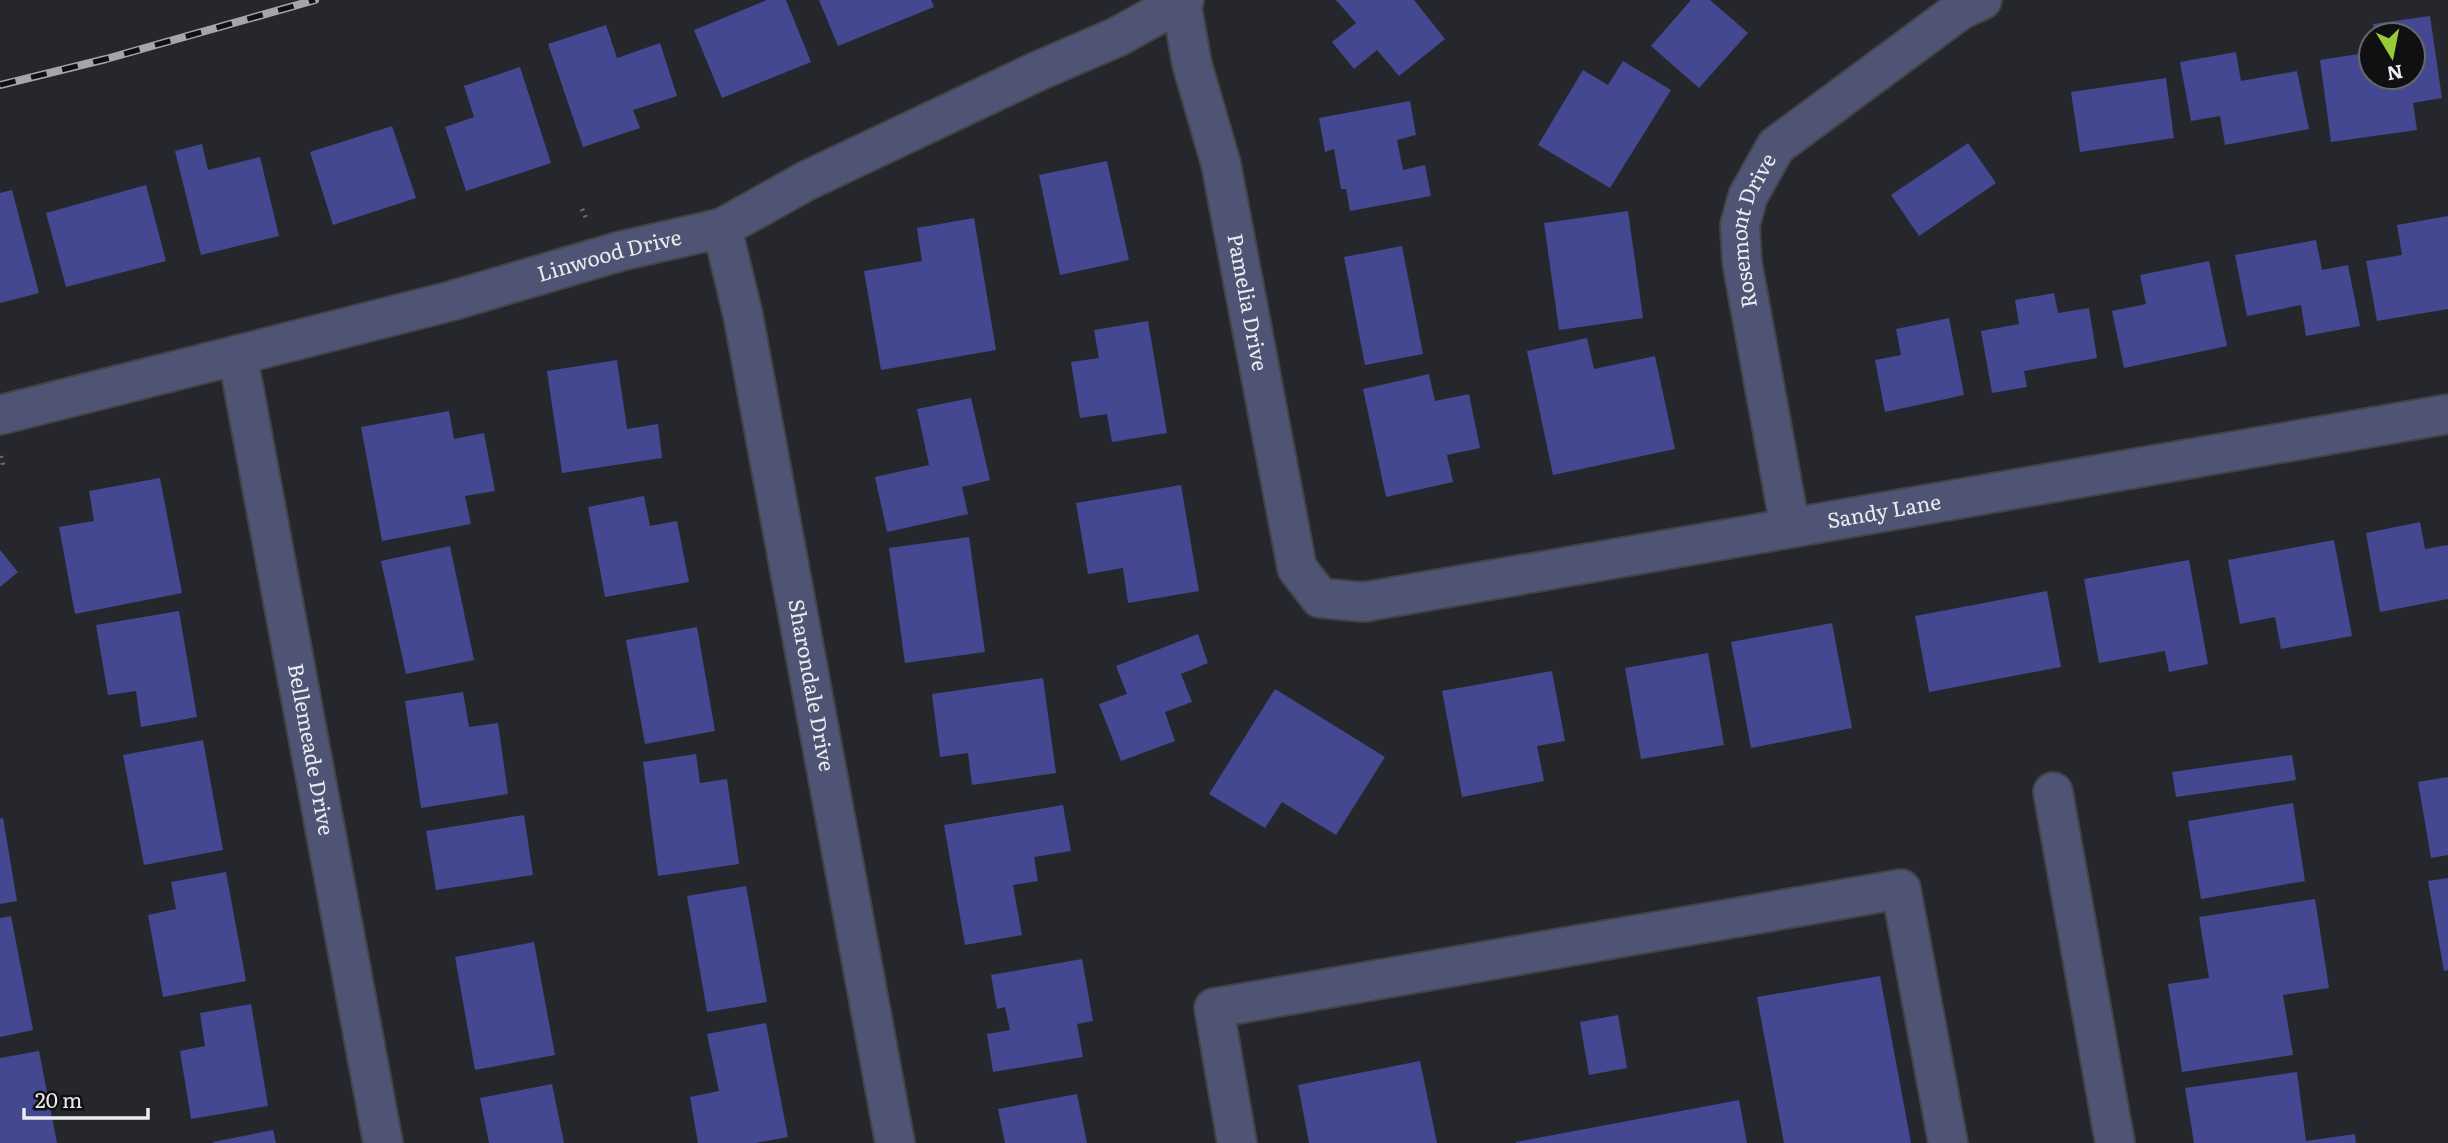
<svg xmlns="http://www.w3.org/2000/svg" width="2448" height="1143" font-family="Literata,serif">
<rect width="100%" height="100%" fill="#26272c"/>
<path fill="#434891" d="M767 0H786L811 62 722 98 694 30Z
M819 0H931L934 7 838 46Z
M1336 0H1414L1445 39 1399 76 1377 50 1354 69 1332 42 1356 23Z
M1691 0H1710L1748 33 1699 88 1651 46Z
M2430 16 2442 98 2413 103 2417 130 2331 142 2320 60 2371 52V77H2413V35H2375L2373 24Z
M606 25 617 58 660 43 677 96 633 110 640 128 583 147 548 44Z
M2236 52 2241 81 2297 71 2309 129 2225 145 2220 116 2191 121 2180 62Z
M1623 61 1671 90 1610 188 1538 145 1583 70 1608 85Z
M520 67 551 163 466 191 445 127 474 117 464 86Z
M2166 78 2174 138 2080 152 2071 92Z
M1410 101 1416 135 1397 140 1403 170 1425 165 1431 196 1350 211 1346 189H1341L1334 149 1325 152 1319 118Z
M392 126 416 198 333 225 310 152Z
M1968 143 1996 183 1919 236 1891 195Z
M202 144 208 170 260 157 279 236 201 255 175 151Z
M1107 161 1129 260 1060 275 1039 175Z
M146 185 166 261 66 287 46 213Z
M12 190 39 293 0 303V193Z
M1628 211 1643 318 1559 330 1544 223Z
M2448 216V309L2377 321 2366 261 2402 255 2397 225Z
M974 218 996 350 881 370 864 271 922 261 917 228Z
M2316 240 2322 270 2348 265 2360 326 2306 336 2301 305 2247 316 2235 255Z
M1402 246 1423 354 1365 365 1344 257Z
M2209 261 2227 346 2124 368 2112 311 2146 304 2140 275Z
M2054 293 2058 313 2089 308 2097 358 2024 371 2027 387 1992 393 1981 331 2019 324 2015 300Z
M1949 318 1964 395 1885 412 1875 360 1901 355 1896 329Z
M1148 321 1167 433 1112 442 1107 414 1080 418 1071 362 1099 358 1094 330Z
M1587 338 1594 369 1655 356 1675 449 1553 475 1527 351Z
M617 360 627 429 658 424 662 458 562 473 547 371Z
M1429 374 1435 401 1469 394 1480 448 1447 455 1453 482 1386 497 1363 389Z
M971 398 990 480 962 487 968 514 887 532 875 477 929 465 917 409Z
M449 411 454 439 484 433 495 491 465 496 471 524 382 541 361 427Z
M160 478 182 593 75 614 59 527 94 521 89 491Z
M1181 485 1199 591 1128 603 1123 568 1088 574 1076 503Z
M644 496 650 526 677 521 689 582 605 597 588 507Z
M2420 522 2425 549 2448 545V599L2380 612 2366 533Z
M969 537 985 652 905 663 889 548Z
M2334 540 2352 636 2281 649 2275 617 2240 624 2228 560Z
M450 546 474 660 406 674 381 561Z
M0 550 18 572 0 587Z
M2189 560 2208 664 2169 672 2165 651 2099 663 2084 579Z
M2047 591 2061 667 1929 692 1915 616Z
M179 611 197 717 141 727 136 691 108 695 96 625Z
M1832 623 1852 728 1751 748 1731 642Z
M697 627 715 731 645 744 626 640Z
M1198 634 1208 663 1181 674 1192 702 1165 712 1175 741 1121 761 1099 704 1127 694 1116 666Z
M1708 653 1724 745 1641 759 1625 668Z
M1552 671 1565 741 1537 746 1544 781 1462 797 1442 691Z
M1043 678 1056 773 972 785 968 753 940 757 932 694Z
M1275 689 1385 757 1336 835 1282 802 1265 828 1209 794Z
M463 692 469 727 498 723 508 794 421 808 405 701Z
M203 740 223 850 144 865 123 755Z
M696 754 700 783 727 779 739 864 658 876 643 762Z
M2292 755 2296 780 2176 797 2172 772Z
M2448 777V855L2431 858 2418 782Z
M2293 803 2305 881 2201 899 2188 821Z
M1063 805 1071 851 1034 857 1038 881 1013 885 1022 935 965 945 944 825Z
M524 815 533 875 436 890 426 831Z
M3 818 17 901 0 904V819Z
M226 872 246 981 163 997 148 915 176 909 171 882Z
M2448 878V970L2444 971 2428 881Z
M746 886 767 1002 707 1012 687 896Z
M2315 899 2329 988 2283 995 2293 1055 2182 1072 2168 984 2209 978 2199 917Z
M11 916 33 1030 0 1037V918Z
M534 942 555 1055 475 1070 455 957Z
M1082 959 1093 1021 1077 1024 1083 1057 993 1072 987 1034 1010 1030 1005 1007 997 1009 991 975Z
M1880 976 1911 1143H1784L1757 997Z
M251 1004 268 1106 191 1119 180 1051 205 1046 200 1013Z
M1618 1015 1627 1068 1589 1075 1580 1022Z
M766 1023 788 1137 755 1143H698L690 1097 719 1091 707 1034Z
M39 1051 57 1143H0V1058Z
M1420 1061 1437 1143H1309L1298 1085Z
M2297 1072 2306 1141 2355 1134 2356 1143H2194L2185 1088Z
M552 1084 564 1143H489L480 1098Z
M1077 1094 1087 1143H1005L998 1109Z
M1739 1100 1747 1143H1516V1142Z
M273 1130 276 1143H213V1142Z"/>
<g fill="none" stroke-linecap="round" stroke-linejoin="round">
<g stroke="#424347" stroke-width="42">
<g id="minor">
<path id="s1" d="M1181 2 1192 64 1221 164 1297 568 1320 598 1364 602 2448 414"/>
<path id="s2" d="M722 228 743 315 895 1143"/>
<path id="s3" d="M238 357 383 1143"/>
<path id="s4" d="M0 415 451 301 621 251 722 228 806 181 1038 71 1117 37 1184 0"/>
<path id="s5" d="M1790 527 1742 262 1740 225 1748 196 1776 146 1960 10 1982 0"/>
<path d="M2053 792 2115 1143"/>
<path d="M1237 1143 1214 1008 1901 889 1948 1143"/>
</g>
</g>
<path stroke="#6a6b70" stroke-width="4.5" stroke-dasharray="2 5" stroke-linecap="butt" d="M582 209 587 220
M1 456 4 469"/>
<use href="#minor" stroke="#4f5474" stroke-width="38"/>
<g stroke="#a5a6ab" stroke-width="8">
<path id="rail" d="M0 85 106 59 315 0"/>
</g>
<use href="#rail" stroke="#101013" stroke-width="5" stroke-dasharray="16" stroke-linecap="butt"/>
</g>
<g text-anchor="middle" stroke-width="5" stroke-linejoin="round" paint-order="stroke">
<g font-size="21" fill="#ebecf0" stroke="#101013">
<text dy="7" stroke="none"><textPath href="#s5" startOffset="303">Rosemont Drive</textPath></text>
<text dy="7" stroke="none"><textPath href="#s4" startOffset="630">Linwood Drive</textPath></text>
<text dy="7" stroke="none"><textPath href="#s1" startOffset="308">Pamelia Drive</textPath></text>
<text dy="7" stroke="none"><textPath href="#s1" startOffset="1188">Sandy Lane</textPath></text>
<text dy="7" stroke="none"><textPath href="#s2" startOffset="466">Sharondale Drive</textPath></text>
<text dy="7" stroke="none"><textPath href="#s3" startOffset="399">Bellemeade Drive</textPath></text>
</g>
</g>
<g transform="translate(2392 56) rotate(170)"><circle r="33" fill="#101013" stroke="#68686b" stroke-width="2"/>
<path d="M0-5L12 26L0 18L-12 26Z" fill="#98cb37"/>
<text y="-10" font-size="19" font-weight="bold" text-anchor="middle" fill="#ebecf0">N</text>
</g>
<path d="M24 1108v10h124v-10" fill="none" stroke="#ebecf0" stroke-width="3.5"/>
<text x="35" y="1108" font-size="21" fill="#ebecf0" stroke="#101013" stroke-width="5" paint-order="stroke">20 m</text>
</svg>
